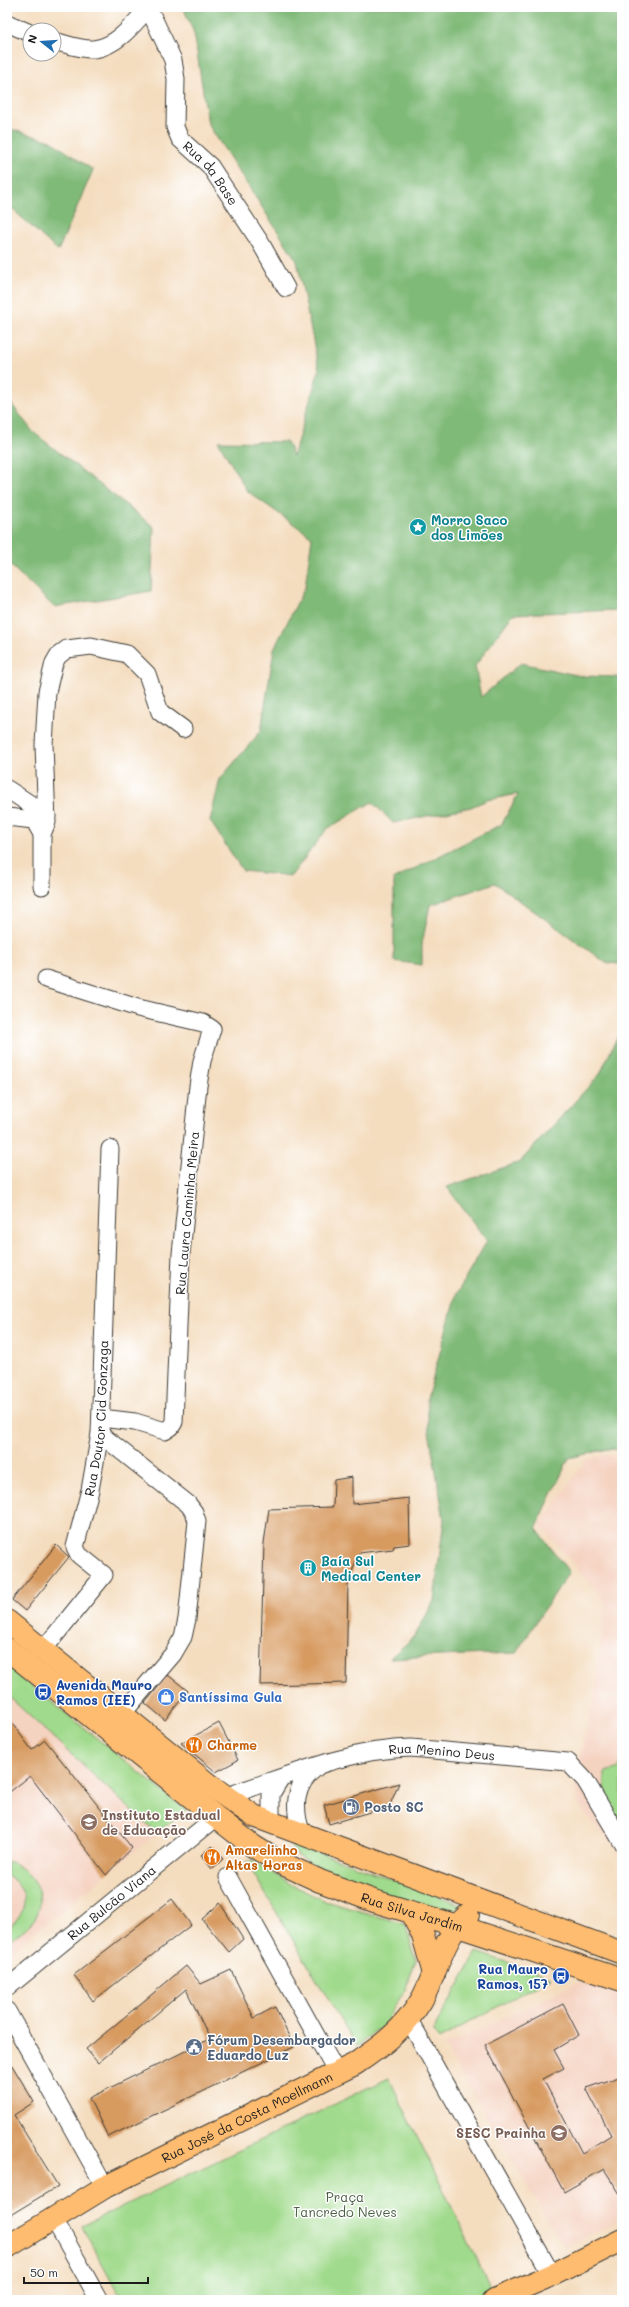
<svg xmlns="http://www.w3.org/2000/svg" width="629" height="2307" font-family="Mali,sans-serif">
<rect width="100%" height="100%" fill="#fff"/>
<filter id="ink" filterUnits="userSpaceOnUse"><feTurbulence type="fractalNoise" baseFrequency=".025" numOctaves="2"/><feDisplacementMap in="SourceGraphic" scale="8" xChannelSelector="R" yChannelSelector="G"/><feConvolveMatrix kernelMatrix="1 2 1 2 8 2 1 2 1" color-interpolation-filters="sRGB"/></filter>
<filter id="wash" filterUnits="userSpaceOnUse"><feTurbulence type="fractalNoise" baseFrequency=".012" numOctaves="4" result="noise"/><feDisplacementMap in="SourceGraphic" scale="16" xChannelSelector="R" yChannelSelector="G"/><feGaussianBlur stdDeviation="0.9" result="paint"/><feColorMatrix in="noise" values="0 0 0 0 0 0 0 0 0 0 0 0 0 0 0 0 0 1.4 0 .05"/><feComposite in="paint" operator="in"/></filter>
<g filter="url(#wash)">
<rect width="100%" height="100%" fill="#f4ddbf"/>
<path fill="#f5d3c1" d="M607 1454 622 1462V1854L593 1824 578 1804 574 1781 595 1696 605 1601 540 1525 586 1460Z
M7 1666 186 1810 7 1955Z
M580 1982 622 1996V2220L564 2247 444 2046Z"/>
<path fill="#a0da8c" stroke="#5e7b54" d="M7 1666 186 1810 156 1833 7 1695Z
M622 1763V1831L605 1794V1772L617 1769Z
M289 1842 463 1905 446 1915 330 1876 295 1854Z
M7 1861C31 1867 52 1900 32 1922 25 1930 15 1936 7 1942V1929C27 1913 33 1890 7 1876Z
M246 1861 255 1862 292 1885 325 1901 405 1924 416 1960 405 1990 382 2027 356 2046Z
M477 1952 551 1977 439 2039 433 2031Z
M389 2078 492 2290 464 2300H122L82 2226Z"/>
<path fill="#80ba78" stroke="#4e6b4a" d="M183 7H622V610L513 614 475 666 481 697 521 663 581 676 622 677V964L606 963 495 883 430 905 422 944V965L394 961V879L502 824 518 794 487 800 471 807 393 823 372 802 327 829 291 876 243 871 210 821 220 779 261 731 274 649 305 587 312 537 247 491 218 441 287 442 293 456 319 370 297 261 208 124 194 33Z
M7 128 51 141 93 170 58 251 7 204Z
M7 398 33 432 154 527 151 591 54 607 7 562Z
M622 1027V1454L612 1448 569 1458 536 1528 569 1572 516 1653 390 1658 415 1636 434 1601 444 1519 429 1431 427 1399 456 1295 487 1241 447 1187 520 1162 600 1074Z"/>
<g id="blocks">
<path fill="#d79a5e" d="M352 1477V1504L409 1498 410 1544 394 1546 393 1549 359 1553 348 1583 346 1683 260 1685 264 1543 269 1509 333 1507 334 1480Z
M56 1545 69 1557 25 1611 12 1600Z
M168 1675 188 1691 165 1720 145 1703Z
M7 1717 32 1750 45 1740 132 1848 106 1875 30 1776 7 1794Z
M219 1723 238 1760 216 1772 181 1743Z
M399 1783 387 1812 380 1809 329 1824 324 1805Z
M212 1846 223 1859 212 1869 201 1855Z
M172 1899 191 1925 93 2001 74 1975Z
M220 1903 243 1939 229 1952 202 1919Z
M186 1966 201 1984 231 1970 254 2018 275 2007 294 2047 108 2137 89 2098 210 2039 186 1989 98 2063 86 2049Z
M563 2004 579 2035 554 2050 564 2068 543 2079 582 2153 611 2135 586 2088 622 2076V2197L604 2169 564 2192 485 2045Z
M7 2057 34 2102 14 2115 58 2186 7 2217Z"/>
</g>
</g>
<g filter="url(#ink)">
<use href="#blocks" fill-opacity="0" stroke="#3c3934" stroke-width="1"/>
<g fill="none" stroke-linecap="round" stroke-linejoin="round">
<g stroke="#3c3934" stroke-width="19">
<g id="minor">
<path id="s1" d="M148 7 173 60 176 79 175 127 180 139 210 166 260 242 286 288"/>
<path d="M7 23 30 33"/>
<path d="M54 41C66 44 81 50 94 49 117 46 134 24 148 8"/>
<path d="M7 789 47 815"/>
<path d="M7 817 34 820 42 834V886"/>
<path d="M42 834 47 822 44 745 47 692 54 663 58 656 67 649 91 646 127 654 147 674 160 712 183 729"/>
<path d="M46 979 138 1008 203 1023 212 1029 202 1061 198 1086 181 1254 174 1422 171 1427 165 1431 135 1422 101 1418"/>
<path d="M100 1434 188 1504 194 1512 197 1521 187 1619 183 1637 173 1654 122 1714"/>
<path id="s2" d="M43 1650 104 1575 79 1555 75 1547 90 1490 100 1434 110 1149"/>
<path id="s3" d="M224 1797C283 1778 348 1749 411 1748L568 1762 585 1780 622 1842"/>
<path d="M271 1823V1794L280 1779"/>
<path d="M302 1835C293 1808 293 1785 317 1767"/>
<path d="M228 1877 337 2073"/>
<path id="s4" d="M7 1988 216 1817"/>
<path d="M7 2011 105 2187"/>
<path d="M409 2020 552 2275"/>
<path d="M54 2219 99 2300"/>
</g>
</g>
<g stroke="#3c3934" stroke-width="24">
<g id="major">
<path d="M7 1621 208 1784 254 1816 622 1953"/>
<path id="s5" d="M7 1649 216 1817 253 1846 279 1862 320 1881 374 1901 458 1926 622 1980"/>
<path d="M411 1913 423 1935 434 1974"/>
<path id="s6" d="M7 2247 105 2187 355 2064C383 2045 403 2030 421 2001 437 1974 443 1935 468 1915"/>
<path d="M494 2300 552 2275 622 2240"/>
</g>
</g>
<use href="#minor" stroke="#fff" stroke-width="17"/>
<use href="#major" stroke="#febc70" stroke-width="22"/>
</g>
</g>
<defs>
<g id="sight-disc" transform="scale(0.9)"><circle r="9.5" fill="#0f9aa8" stroke="#fff"/><path d="M0-6L1.8-2.2L6-1.7L2.9 1.2L3.7 5.4L0 3.3L-3.7 5.4L-2.9 1.2L-6-1.7L-1.8-2.2Z" fill="#fff"/></g>
<g id="building-disc" transform="scale(0.9)"><circle r="9.5" fill="#0f9aa8" stroke="#fff"/><path d="M-4-6H4V6H1V3H-1V6H-4ZM-2.5-4.3h1.7v1.8h-1.7ZM.8-4.3h1.7v1.8H.8ZM-2.5-1h1.7V.8h-1.7ZM.8-1h1.7V.8H.8Z" fill="#fff"/></g>
<g id="bus-disc" transform="scale(0.9)"><circle r="9.5" fill="#1a4fb4" stroke="#fff"/><path d="M-5-6H5V4H4V6H2V4H-2V6H-4V4H-5ZM-3.5-4V0h7V-4ZM-3.5 1.2v1.5H-2V1.2ZM2 1.2v1.5H3.5V1.2Z" fill="#fff"/></g>
<g id="shop-disc" transform="scale(0.9)"><circle r="9.5" fill="#3f7fe0" stroke="#fff"/><path d="M-5-2.5h2.3a2.7 3.5 0 0 1 5.4 0H5L5.5 6h-11ZM-1.5-2.5h3a1.5 2.3 0 0 0-3 0Z" fill="#fff"/></g>
<g id="restaurant-disc" transform="scale(0.9)"><circle r="9.5" fill="#e8710a" stroke="#fff"/><path d="M-5-6h1v4h1v-4h1v4h1v-4h1v5L-1.5 .5V6h-2V.5L-5-1ZM5-6V6H3V1.5H1.5Q1.5-4 5-6Z" fill="#fff"/></g>
<g id="fuel-disc" transform="scale(0.9)"><circle r="9.5" fill="#5c6f8a" stroke="#fff"/><path d="M-5.5-6h7V0h2V4h1.3V-2.5L3-4.5l.8-.8L6-3V5H2.5V1h-1V6h-7ZM-4.2-4.7v3.2H.2V-4.7Z" fill="#fff"/></g>
<g id="school-disc" transform="scale(0.9)"><circle r="9.5" fill="#8d6e63" stroke="#fff"/><path d="M0-5L7-2L0 1L-7-2ZM-4 1L0 2.5L4 1V4Q0 6-4 4Z" fill="#fff"/></g>
<g id="civic-disc" transform="scale(0.9)"><circle r="9.5" fill="#5c6f8a" stroke="#fff"/><path d="M-.6-6.5H3V-4.5H.6V-3L4-1V1h2V6H-6V1h2V-1L-.6-3ZM-1.2 2.5V6h2.4V2.5Z" fill="#fff"/></g>
<g id="university-disc" transform="scale(0.9)"><circle r="9.5" fill="#8d6e63" stroke="#fff"/><path d="M0-5L7-2L0 1L-7-2ZM-4 1L0 2.5L4 1V4Q0 6-4 4Z" fill="#fff"/></g>
</defs>
<g fill-rule="evenodd">
<use href="#sight-disc" x="418" y="527"/>
<use href="#building-disc" x="308" y="1568"/>
<use href="#bus-disc" x="43" y="1692"/>
<use href="#shop-disc" x="166" y="1697"/>
<use href="#restaurant-disc" x="194" y="1745"/>
<use href="#fuel-disc" x="351" y="1807"/>
<use href="#school-disc" x="89" y="1822"/>
<use href="#restaurant-disc" x="212" y="1857"/>
<use href="#bus-disc" x="561" y="1976"/>
<use href="#civic-disc" x="194" y="2047"/>
<use href="#university-disc" x="559" y="2133"/>
</g>
<g text-anchor="middle" stroke-width="3" stroke-linejoin="round" paint-order="stroke">
<g font-size="13" fill="#1c1c1c" stroke="#fff">
<text dy="5" stroke="none"><textPath href="#s1" startOffset="185">Rua da Base</textPath></text>
<text transform="translate(187 1213) rotate(-85)" y="5">Rua Laura Caminha Meira</text>
<text dy="5" stroke="none"><textPath href="#s2" startOffset="269">Rua Doutor Cid Gonzaga</textPath></text>
<text dy="5" stroke="none"><textPath href="#s3" startOffset="225">Rua Menino Deus</textPath></text>
<text dy="5" stroke="none"><textPath href="#s4" startOffset="135">Rua Bulcão Viana</textPath></text>
<text dy="5" stroke="none"><textPath href="#s5" startOffset="488">Rua Silva Jardim</textPath></text>
<text dy="5" stroke="none"><textPath href="#s6" startOffset="273">Rua José da Costa Moellmann</textPath></text>
</g>
<g font-size="13" font-weight="bold" fill="#0d838f" stroke="#fff" text-anchor="start">
<text x="431" y="525">Morro Saco<tspan x="431" dy="15">dos Limões</tspan></text>
<text x="321" y="1566">Baía Sul<tspan x="321" dy="15">Medical Center</tspan></text>
</g>
<g font-size="13" font-weight="bold" fill="#164399" stroke="#fff" text-anchor="start">
<text x="56" y="1690">Avenida Mauro<tspan x="56" dy="15">Ramos (IEE)</tspan></text>
<text x="548" y="1974" text-anchor="end">Rua Mauro<tspan x="548" dy="15">Ramos, 157</tspan></text>
</g>
<g font-size="13" font-weight="bold" fill="#366cbe" stroke="#fff" text-anchor="start">
<text x="179" y="1702">Santíssima Gula</text>
</g>
<g font-size="13" font-weight="bold" fill="#c56008" stroke="#fff" text-anchor="start">
<text x="207" y="1750">Charme</text>
<text x="225" y="1855">Amarelinho<tspan x="225" dy="15">Altas Horas</tspan></text>
</g>
<g font-size="13" font-weight="bold" fill="#4e5e75" stroke="#fff" text-anchor="start">
<text x="364" y="1812">Posto SC</text>
<text x="207" y="2045">Fórum Desembargador<tspan x="207" dy="15">Eduardo Luz</tspan></text>
</g>
<g font-size="13" font-weight="bold" fill="#785e54" stroke="#fff" text-anchor="start">
<text x="102" y="1820">Instituto Estadual<tspan x="102" dy="15">de Educação</tspan></text>
<text x="546" y="2138" text-anchor="end">SESC Prainha</text>
</g>
<g font-size="13" fill="#4a5e43" stroke="#fff">
<text x="345" y="2202">Praça<tspan x="345" dy="15">Tancredo Neves</tspan></text>
</g>
</g>
<rect width="629" height="2307" fill="none" stroke="#fff" stroke-width="24"/>
<g transform="translate(42 42) rotate(287)"><circle r="19" fill="#ffffff" stroke="#a4a4a4"/>
<path d="M0-3L7 15L0 10L-7 15Z" fill="#1f6fb2"/>
<text y="-6" font-size="11" font-weight="bold" text-anchor="middle" fill="#1c1c1c">N</text>
</g>
<path d="M24 2277v6h124v-6" fill="none" stroke="#1c1c1c" stroke-width="2"/>
<text x="30" y="2277" font-size="12" fill="#1c1c1c" stroke="#ffffff" stroke-width="3" paint-order="stroke">50 m</text>
</svg>
